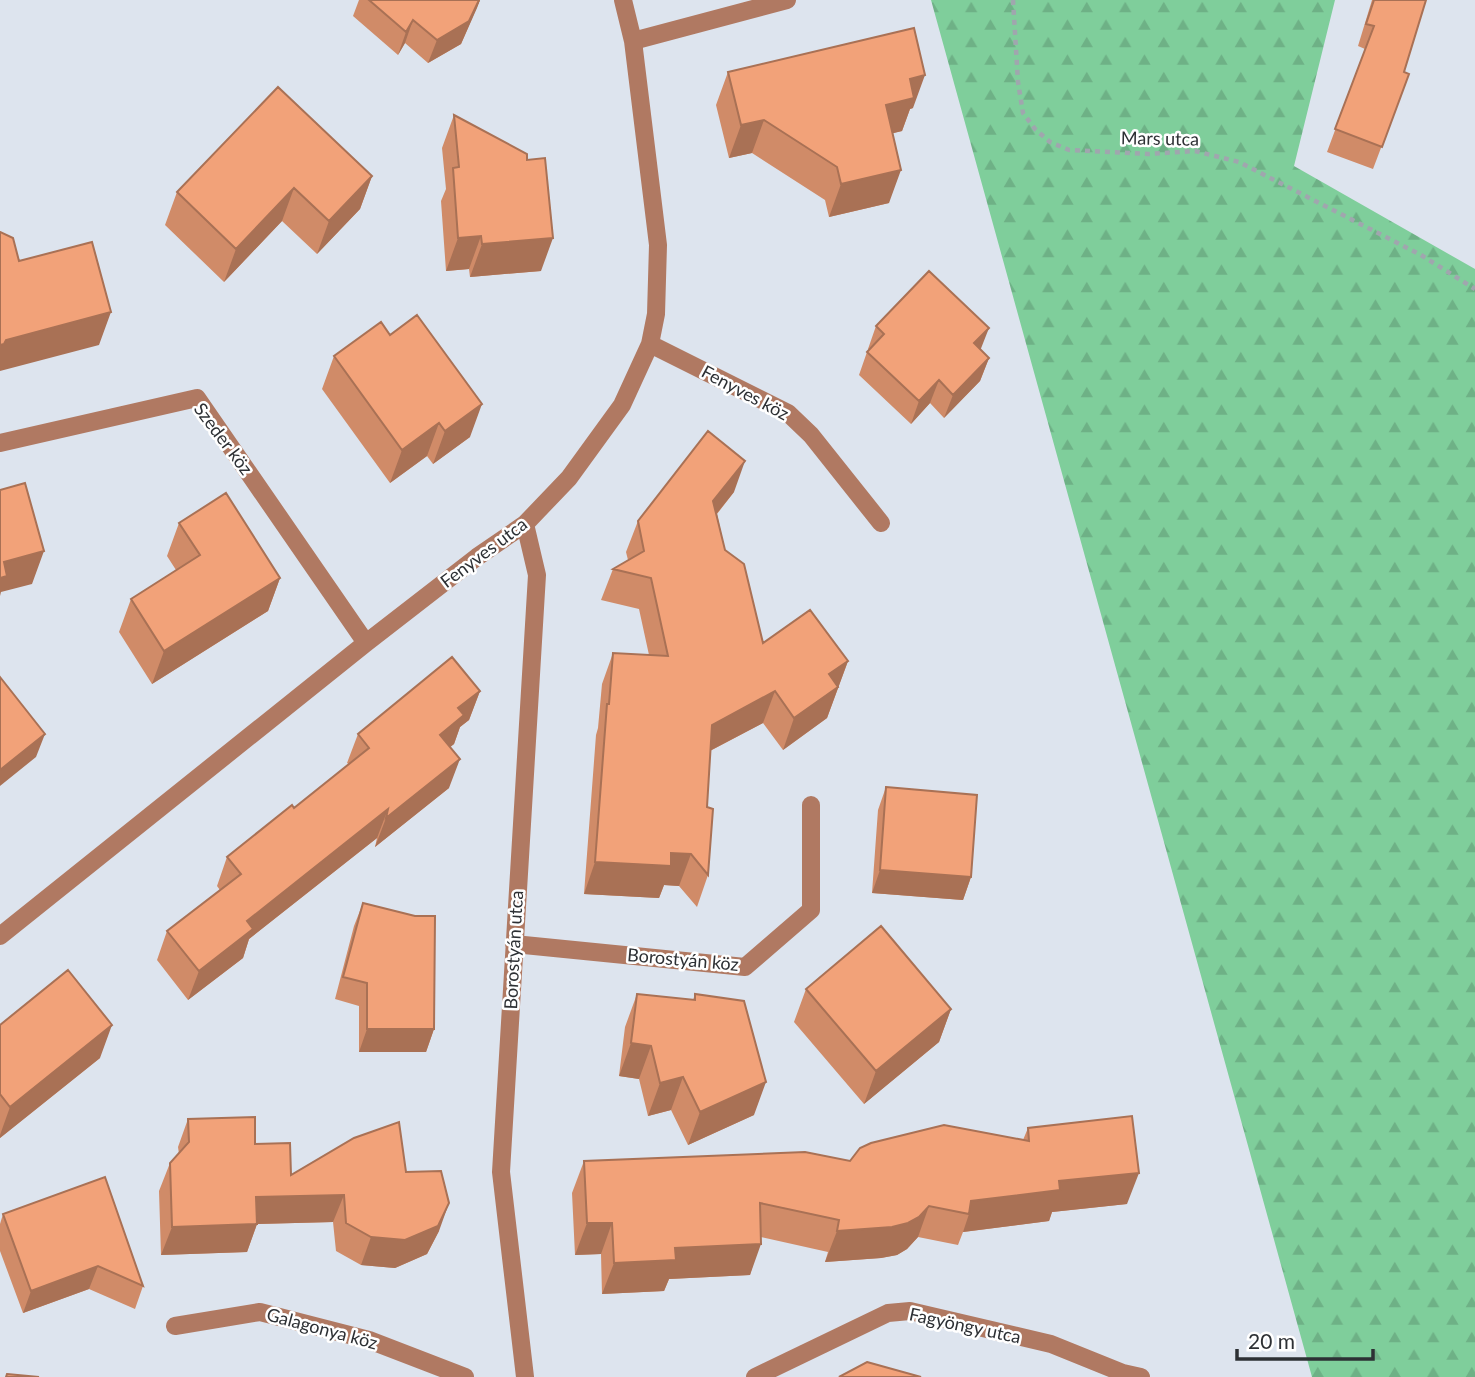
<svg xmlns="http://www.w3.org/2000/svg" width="1475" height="1377" font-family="Lato,sans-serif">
<defs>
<pattern id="forest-firs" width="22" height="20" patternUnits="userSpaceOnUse" patternTransform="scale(1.75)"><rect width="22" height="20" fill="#7fce9b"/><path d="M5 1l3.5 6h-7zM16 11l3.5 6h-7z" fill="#6eb186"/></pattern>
</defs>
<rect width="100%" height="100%" fill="#dde4ee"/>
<path fill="url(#forest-firs)" d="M931 0H1335L1294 166 1475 269V1377H1312Z"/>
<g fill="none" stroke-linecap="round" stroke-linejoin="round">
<path stroke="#a0a6ae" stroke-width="4.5" stroke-dasharray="5 5" stroke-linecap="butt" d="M1013 0 1018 82 1023 113 1035 129 1050 142 1069 150 1148 154 1195 151 1239 162 1421 255 1475 289"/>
<path stroke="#b07962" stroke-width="18" d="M633 41 787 0
M650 344 788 413 811 435 881 523
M0 443 197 398 366 643
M525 524 537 575 501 1172 525 1377
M0 936 366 643 477 557 525 524 569 478 622 405 650 344 656 314 658 245 633 41 623 0
M514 944 745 967 811 910V805
M175 1326 260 1312 369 1340 465 1377
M755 1377 888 1313 910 1311 1051 1344 1123 1373 1141 1377"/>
</g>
<path fill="#d08b68" d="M359 0H480L461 44 428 63 405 43 398 55 353 16Z
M1372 0H1426L1404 72 1409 74 1373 169 1327 152 1365 49 1358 46Z
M728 72 913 108 910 109 902 131 893 133 889 203 829 217 825 200 752 153 729 158 716 105Z
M454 115 541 271 470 277 469 269 446 271 441 201 446 189 442 148Z
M372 176 360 209 317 254 282 221 224 282 165 225 177 192Z
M876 326 980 350 989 358 980 381 944 418 930 403 911 424 859 375 867 352 869 350 868 349Z
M390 335 470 437 433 464 427 456 390 483 322 389 334 356Z
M734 492 717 514 725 550 763 643 848 661 827 718 783 750 763 723 710 751 707 807 708 875 697 907 679 886 664 885 659 898 584 894 596 735 598 728 602 684 613 653 649 655 639 609 601 600 613 569 628 560 626 552 638 521Z
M179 523 280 578 268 611 152 684 119 632 131 599 176 570 167 556Z
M480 691 469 720 460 727 454 744 450 747 449 788 375 847 377 838 249 939 243 958 188 1000 157 960 167 931 220 890 217 886 227 857 294 808 349 764 347 763 358 734Z
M886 787 971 877 963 900 872 893 878 810Z
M363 903 434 1029 426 1052H359V1006L335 999 354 926Z
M806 989 951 1009 939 1042 864 1104 794 1022Z
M637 994 693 1000 695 994 754 1115 688 1145 671 1110 648 1116 639 1079 619 1076 625 1027Z
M0 1025 100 1058 0 1138Z
M188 1119 255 1144 291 1175 406 1172 439 1231 427 1254 395 1268 361 1265 336 1251 333 1222 257 1224 247 1252 161 1255 159 1191 170 1163 179 1154 178 1147Z
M1028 1128 1127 1204 1052 1212 1049 1221 963 1232 958 1245 918 1237 907 1249 897 1255 881 1258 825 1262 828 1252 761 1237 750 1275 669 1279 664 1291 602 1294 601 1254 575 1255 572 1193 584 1161H850L1023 1140Z
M3 1214 143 1286 135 1309 89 1289 23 1313 0 1251V1224Z"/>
<path fill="#a97155" d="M479 0H480L477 8 461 44 428 63 437 40Z
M413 20 405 43 398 55 406 32Z
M925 75 913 108 910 109 902 131 874 138 886 105 910 79Z
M764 120 752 153 729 158 741 125Z
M901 170 889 203 829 217 841 184Z
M372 176 360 209 317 254 329 221Z
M294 188 282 221 224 282 236 249Z
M481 236 469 269 446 271 458 238Z
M553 238 541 271 470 277 482 244Z
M111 312 99 345 0 371V345L6 340Z
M989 328 980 351 974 343Z
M989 358 980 381 944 418 953 395Z
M939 380 930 403 911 424 919 401Z
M482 404 470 437 433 464 445 431Z
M439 423 427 456 390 483 402 450Z
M745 461 734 492 702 532 713 501Z
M44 551 32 584 1 592 0 596V572L4 562Z
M280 578 268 611 152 684 164 651Z
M848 661 827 718 783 750 794 718 829 674Z
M480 691 469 720 460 727 454 744 429 764 440 735 458 708Z
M775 691 763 723 700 756 712 725Z
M45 734 36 757 0 786V770Z
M460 759 449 788 375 847 386 818Z
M388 809 377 838 249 939 243 958 188 1000 199 971 247 921Z
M671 853 691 854 679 886 664 885 659 898 584 894 595 862Z
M880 870 971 877 963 900 872 893Z
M951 1009 939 1042 864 1104 876 1071Z
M112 1025 100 1058 0 1138V1135L10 1107Z
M367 1029H434L426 1052H359Z
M631 1043 651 1046 639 1079 619 1076Z
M683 1077 671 1110 648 1116 660 1083Z
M766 1082 754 1115 688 1145 700 1112Z
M1139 1173 1127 1204 1052 1212 1049 1221 963 1232 969 1214 971 1201 1059 1181Z
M344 1195 333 1222 257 1224 247 1252 161 1255 172 1227 256 1197Z
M449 1203 439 1231 427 1254 395 1268 361 1265 371 1237Z
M929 1206 918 1237 907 1249 897 1255 881 1258 825 1262 837 1231Z
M587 1223H612L601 1254 575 1255Z
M761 1244 750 1275 669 1279 664 1291 602 1294 614 1263 675 1248Z
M98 1266 89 1289 23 1313 31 1291Z"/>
<path fill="#f2a279" stroke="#a97155" stroke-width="2" d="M369 0H479L469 21 437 40 413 20 406 32Z
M1374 0H1426L1404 72 1409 74 1382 147 1335 129 1374 26 1366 24Z
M914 28 925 75 910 79 914 98 886 105 901 170 841 184 837 167 764 120 741 125 728 72Z
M278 87 372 176 329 221 294 188 236 249 177 192Z
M454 115 527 154V160L545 158 553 238 482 244 481 236 458 238 453 168 459 167Z
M0 232 13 238 19 261 92 242 111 312 6 340 4 344 0 345Z
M929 271 989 328 974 343 989 358 953 395 939 380 919 401 867 352 884 334 876 326Z
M417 315 482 404 445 431 439 423 402 450 334 356 381 322 390 335Z
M708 431 745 461 713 501 725 550 744 564 763 643 810 610 848 661 829 674 838 687 794 718 775 691 712 725 707 807 713 809 708 875 691 854 671 853V866L595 862 607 704H609L613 653 668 656 651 578 613 569 644 551 638 521Z
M25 483 44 551 4 562 7 576 0 578V490Z
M226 493 280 578 164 651 131 599 200 555 179 523Z
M452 657 480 691 458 708 464 715 440 735 460 759 386 818 388 809 247 921 253 929 199 971 167 931 241 874 227 857 292 805 294 808 369 748 358 734Z
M0 677 45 734 0 770Z
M886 787 977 795 971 877 880 870Z
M363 903 415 916H435L434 1029H367V983L343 977Z
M881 926 951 1009 876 1071 806 989Z
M68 970 112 1025 10 1107 0 1094V1025Z
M637 994 695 1000V994L744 1001 766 1082 700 1112 683 1077 660 1083 651 1046 631 1043Z
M1132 1116 1139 1173 1059 1181 1060 1190 971 1201 969 1214 929 1206 919 1217 908 1223 892 1227 837 1231 839 1220 760 1203 761 1244 675 1248 676 1260 614 1263 612 1223H587L584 1161 805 1152 850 1161 860 1148 871 1143 944 1125 1029 1141 1028 1128Z
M255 1117V1144L290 1143 291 1175 354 1138 399 1122 406 1172 441 1171 449 1203 438 1226 405 1240 371 1237 346 1223 344 1195 256 1197 257 1224 172 1227 170 1163 189 1142 188 1119Z
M105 1177 143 1286 98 1266 31 1291 3 1214Z
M867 1362 921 1377H839Z
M7 1374 39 1377H6Z"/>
<g text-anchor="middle" stroke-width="5" stroke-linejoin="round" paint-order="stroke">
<g font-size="18" fill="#2d3034" stroke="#fff">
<text transform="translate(1160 139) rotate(1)" y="6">Mars utca</text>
<text transform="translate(745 393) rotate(28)" y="6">Fenyves köz</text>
<text transform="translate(223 439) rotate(53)" y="6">Szeder köz</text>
<text transform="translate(484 553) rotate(-37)" y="6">Fenyves utca</text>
<text transform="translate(514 950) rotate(-87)" y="6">Borostyán utca</text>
<text transform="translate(683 960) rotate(5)" y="6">Borostyán köz</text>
<text transform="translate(965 1326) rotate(12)" y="6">Fagyöngy utca</text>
<text transform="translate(322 1329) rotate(15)" y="6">Galagonya köz</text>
</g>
</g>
<path d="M1237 1349v10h136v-10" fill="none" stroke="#2d3034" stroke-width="3.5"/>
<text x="1248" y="1349" font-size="21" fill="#2d3034" stroke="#ffffff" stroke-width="5" paint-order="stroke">20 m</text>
</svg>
